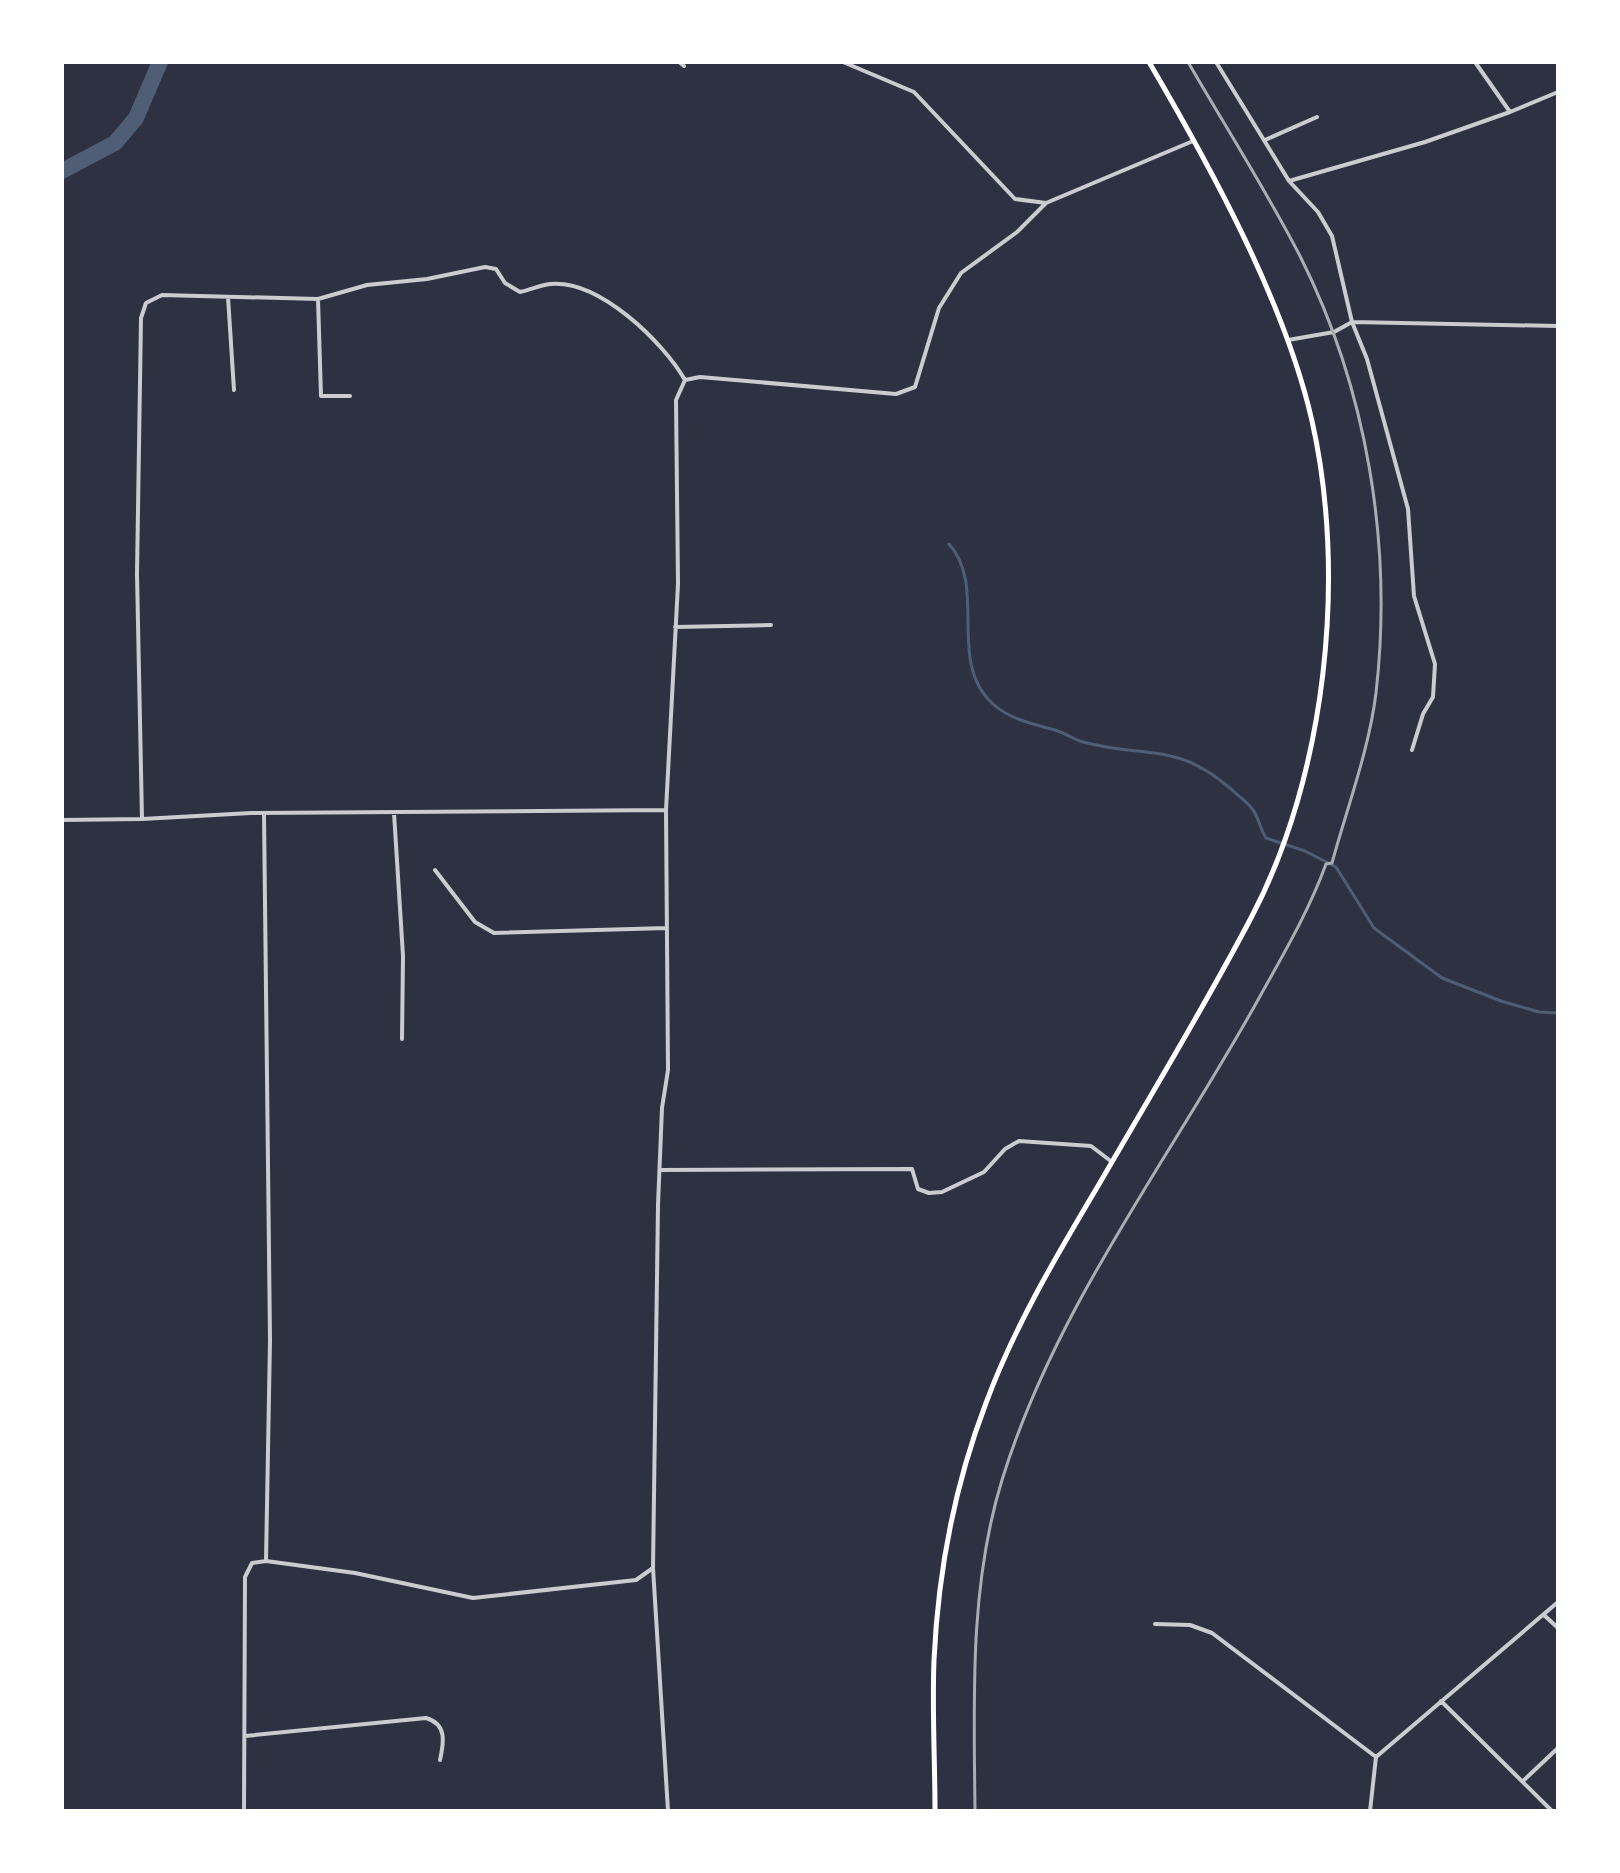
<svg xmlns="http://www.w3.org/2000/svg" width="1620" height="1873" font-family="Literata,serif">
<rect width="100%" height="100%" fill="#2d3142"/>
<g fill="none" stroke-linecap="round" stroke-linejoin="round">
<path stroke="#4f5d75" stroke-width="3" d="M949 544C988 587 946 662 993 704 1011 720 1033 724 1055 730 1065 733 1073 739 1083 742 1146 759 1176 741 1231 789 1238 796 1248 802 1253 810 1259 818 1260 829 1266 838L1305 851 1336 867 1374 928 1442 978 1501 1001 1539 1012 1558 1013"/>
<path stroke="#4f5d75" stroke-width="16" d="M62 171 115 143 136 118 160 62"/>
<path stroke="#caccd0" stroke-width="4" d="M679 62 684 66
M843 62 914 92 1015 199 1046 203
M1216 62 1289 181 1318 212 1332 236 1352 322 1367 359 1408 509 1414 596 1435 664 1433 697 1423 714 1412 750
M1510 112 1558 92
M1265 140 1317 117
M1289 181 1425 142 1510 112 1475 62
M228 297 234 390
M318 299 321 396H350
M1288 340 1334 332 1352 322 1558 326
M675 627 771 625
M666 810 251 813 142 819 137 574 141 318 146 303 162 295 318 299 367 285 427 279 485 267 496 269 505 283 520 292C530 290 541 285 550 284 599 279 663 342 685 380
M394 813 403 956 402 1039
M264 814 270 1340 266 1561
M62 820 142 819
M435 870 475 922 494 933 667 928
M661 1170 912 1169 918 1189 929 1193 942 1192 984 1172 1005 1149 1019 1141 1091 1146 1112 1162
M1545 1616 1558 1628
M1155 1624 1190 1625 1212 1633 1376 1757
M1441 1701 1552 1811
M245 1736 426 1718C447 1724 444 1742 440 1760
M1523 1781 1558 1748
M244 1811 245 1577 252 1563 266 1561 355 1573 473 1598 636 1580 653 1568
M668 1811 653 1568 658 1205 662 1108 668 1070 666 810 678 584 676 400 685 380 700 377 896 394 915 387 939 308 961 273 1017 232 1046 203 1193 141
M1370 1811 1376 1757 1558 1602"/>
<path stroke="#fff" stroke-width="5" d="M935 1811C935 1761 932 1710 934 1660 938 1574 955 1484 986 1403 1014 1327 1057 1255 1098 1186 1150 1096 1204 1008 1252 916 1326 775 1347 576 1312 421 1285 302 1210 166 1149 62"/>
<path stroke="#abadb3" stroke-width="3" d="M975 1811C974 1700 969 1587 1002 1480 1057 1302 1176 1151 1264 989 1287 948 1310 908 1326 864L1332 863C1347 808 1369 750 1376 693 1393 545 1367 389 1300 256 1266 190 1225 126 1188 62"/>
</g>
<rect width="1620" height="1873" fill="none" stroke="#ffffff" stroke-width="128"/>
</svg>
